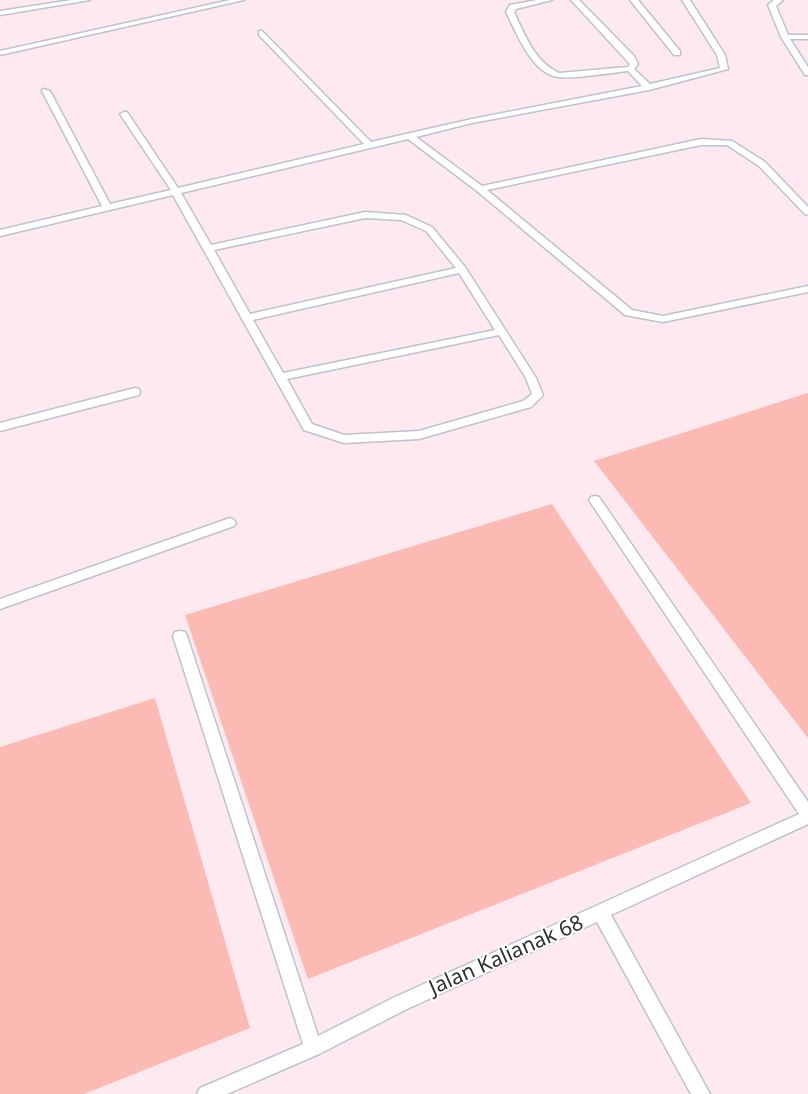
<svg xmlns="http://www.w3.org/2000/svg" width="808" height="1094" font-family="'Noto Sans',sans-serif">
<rect width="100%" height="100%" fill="#f7fafe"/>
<path fill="#fee9f0" d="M0 0H808V1094H0Z"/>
<path fill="#fbbab4" d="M808 393V738L594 461Z
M552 504 751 803 308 979 185 615Z
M155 698 250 1028 84 1094H0V747Z"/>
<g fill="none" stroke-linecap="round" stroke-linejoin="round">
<g stroke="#bcc3cc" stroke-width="3">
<path id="lane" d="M72 0H90L0 15V11Z
M230 0H244L0 55V51Z
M537 0H552L516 9 514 12C525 35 534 61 559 73L628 67 630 64 571 0H579L634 56 638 64 634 69 650 84 720 68 717 55 682 0H690L725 55 728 69 649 90 472 123 416 137 482 186 701 139 732 141 765 162 808 207V215L805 214 759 166 727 145H701L487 190 632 310 663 316 808 286V292L663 322 625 315 477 191 408 139 181 193 211 245 365 212 406 215 432 227 465 267 536 378 543 395 531 407 419 439 344 443 304 430 173 195 0 236V230L102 206 42 91 43 89 50 91 110 204 171 190 120 114 124 112H127L178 188 364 144 259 35V31H262L371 142 472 119 642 86 628 71C609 73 575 79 558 77 532 74 516 32 506 12L510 5ZM365 218 401 220 426 231 456 268 250 314 214 250ZM459 273 495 330 283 373 253 320ZM499 335 526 378 532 394 523 401 419 431 344 435 312 424 287 379Z
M630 0H638L680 51V55H674Z
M774 0H783L776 6 788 35H808V39H790L808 67V75H805L781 37 768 5Z
M135 388 139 389 140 392 139 395 0 431V423Z
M595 496 599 497 808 802V824L611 915 710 1094H691L597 922 407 1009 319 1054 227 1094H197L200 1088 303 1044 173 636 175 632 180 631 185 632 187 636 318 1036 395 997 799 814 591 503 589 500 591 497Z
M230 518 234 520 236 523 234 526 0 609V599Z"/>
</g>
<use href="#lane" fill="#fff" fill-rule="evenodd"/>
</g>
<g text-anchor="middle" stroke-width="4" stroke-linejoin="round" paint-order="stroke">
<g font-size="21" fill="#2e3034" stroke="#fff">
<text transform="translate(506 955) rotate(-24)" y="7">Jalan Kalianak 68</text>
</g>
</g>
</svg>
